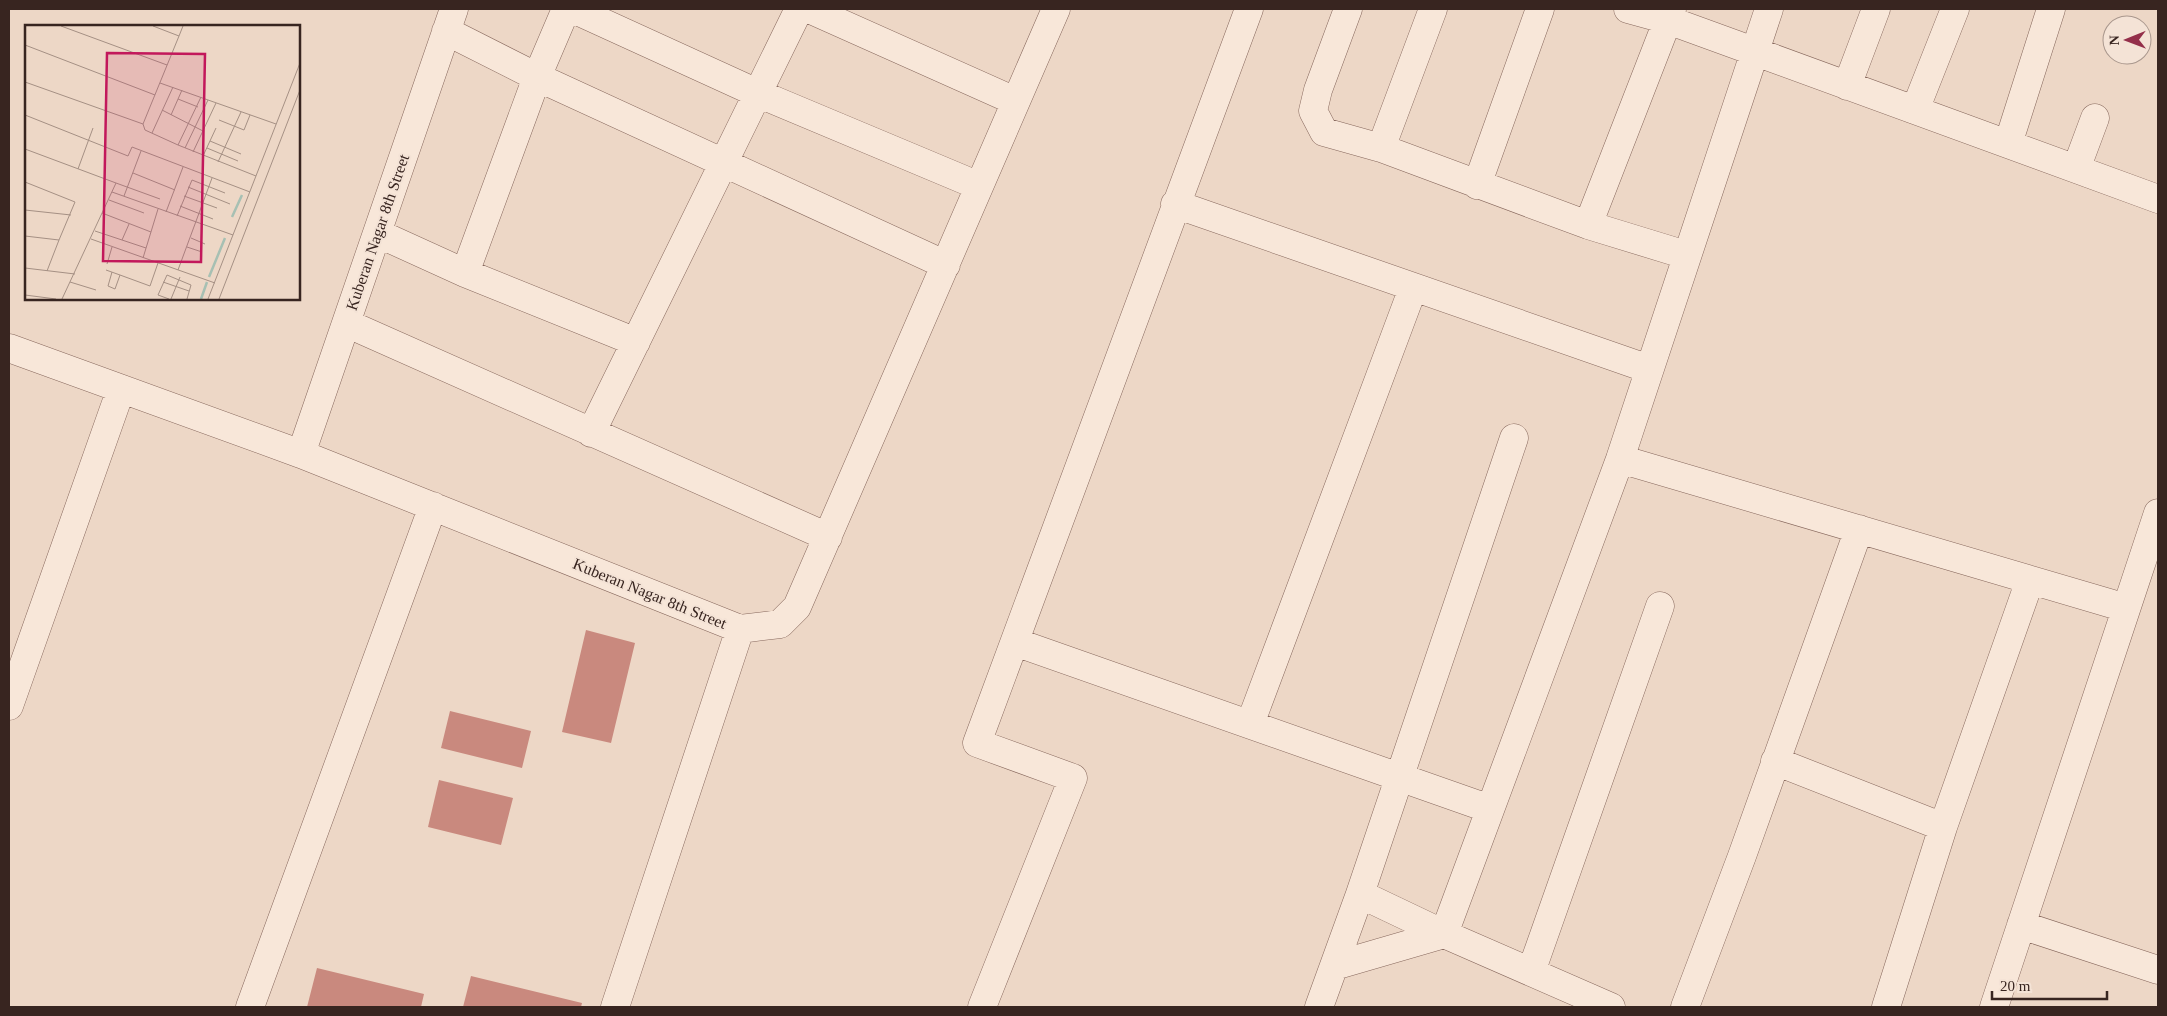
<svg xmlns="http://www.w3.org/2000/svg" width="2167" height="1016" font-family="Georgia,serif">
<rect width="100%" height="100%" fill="#edd7c6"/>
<path fill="#c9897e" d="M586 630 635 643 611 743 562 732Z
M450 711 531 731 522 768 441 748Z
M439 780 513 798 501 845 428 827Z
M317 968 424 994 421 1007H307Z
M471 976 582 1003 581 1007H463Z"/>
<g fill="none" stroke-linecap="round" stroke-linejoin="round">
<g stroke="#87685d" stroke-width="29">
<path id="minor" d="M573 9 757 93 979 186
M809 9 1015 101
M1348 9 1318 90 1313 111 1324 132 1381 148 1588 225 1686 255
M1628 9 1668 20 1756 52 2158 199
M446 31 537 77 946 265
M1847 86 1876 9
M1915 110 1955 9
M2008 144 2051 9
M1381 148 1433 9
M2076 169 2095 118
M1477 185 1540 9
M1175 204 1649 369
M1588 225 1672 9
M377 233 465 273 636 342
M465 273 537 77 566 9
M346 323 828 537
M9 348 301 454 740 629 780 624 797 607 1056 9
M591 433 799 9
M301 454 454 9
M1620 459 2126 608
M1015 642 1490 809
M9 706 121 389
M1250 724 1413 288
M1775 761 1943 827
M1360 894 1514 438
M2021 925 2158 970
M1444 934 1620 459 1769 9
M1334 966 1444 934
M1531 972 1660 606
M250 1007 433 506
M615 1007 740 629
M982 1007 1073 778 977 743 1249 9
M1319 1007 1360 894 1444 934 1611 1007
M1685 1007 1742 856 1859 529
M1886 1007 1943 827 2030 580
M1994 1007 2158 513"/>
</g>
<use href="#minor" stroke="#f8e7d9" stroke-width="28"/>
</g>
<g text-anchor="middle" stroke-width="4" stroke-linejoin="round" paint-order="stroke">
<g font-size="16" fill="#382520" stroke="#f4e3d6">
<text transform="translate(377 232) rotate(-71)" y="6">Kuberan Nagar 8th Street</text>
<text transform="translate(650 593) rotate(22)" y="6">Kuberan Nagar 8th Street</text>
</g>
</g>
<g transform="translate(25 25)">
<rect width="275" height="275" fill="#edd7c6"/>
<path fill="none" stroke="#a7c0b3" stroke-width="2.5" d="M207 192 217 170M184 252 200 213M176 274 182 257"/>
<path fill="none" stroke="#a59084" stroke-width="1" d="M36 1 142 40M128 1 154 11 158 1M0 20 130 70M0 57 118 99M135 58 251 99M153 74 173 82M137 85 178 106M0 90 103 131 107 122 225 167M146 90 157 65M194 95 219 105 225 90M118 99 120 105 153 120 231 151M118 99 154 11M127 108 148 62M185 116 216 129M153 120 176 72M160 123 183 75M182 123 213 136M0 124 91 158 37 274M168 127 191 78M178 131 191 103M193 137 216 87M53 144 68 103M108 148 150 165M0 157 50 177 34 215M91 158 135 174M163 162 205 179M87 167 208 210M99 171 116 126M159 171 192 183M84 175 119 188M155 181 188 194M0 185 46 190M141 187 158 142M77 188 126 207M152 191 167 155 200 168M70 206 121 223M0 211 34 215 22 246M166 213 180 219M66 214 190 258M97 215 104 199M162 222 177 227M118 233 133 184M82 239 87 222M0 243 50 249M81 245 95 250 90 264 83 261 87 247M153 245 187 153M95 250 125 261 133 238M45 257 71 265M138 257 164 266M0 270 31 274M144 274 133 270 142 250 166 260 162 274M146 274 155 252M183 274 275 38M194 274 275 65"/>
<path fill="#c2185b" fill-opacity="0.15" stroke="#c2185b" stroke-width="2.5" d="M82 28 180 29 176 237 78 236Z"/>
<rect width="275" height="275" fill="none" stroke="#382520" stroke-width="2.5"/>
</g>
<rect width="2167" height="1016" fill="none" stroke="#382520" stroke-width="20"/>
<g transform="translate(2127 40) rotate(269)"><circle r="24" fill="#f4e3d6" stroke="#a9978d"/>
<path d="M0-4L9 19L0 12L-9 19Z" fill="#942f4a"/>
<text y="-8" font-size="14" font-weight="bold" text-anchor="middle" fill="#382520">N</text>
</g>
<path d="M1992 991v8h115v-8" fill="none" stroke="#382520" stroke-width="2.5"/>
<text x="2000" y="991" font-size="15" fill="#382520" stroke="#f4e3d6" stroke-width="4" paint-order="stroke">20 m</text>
</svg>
